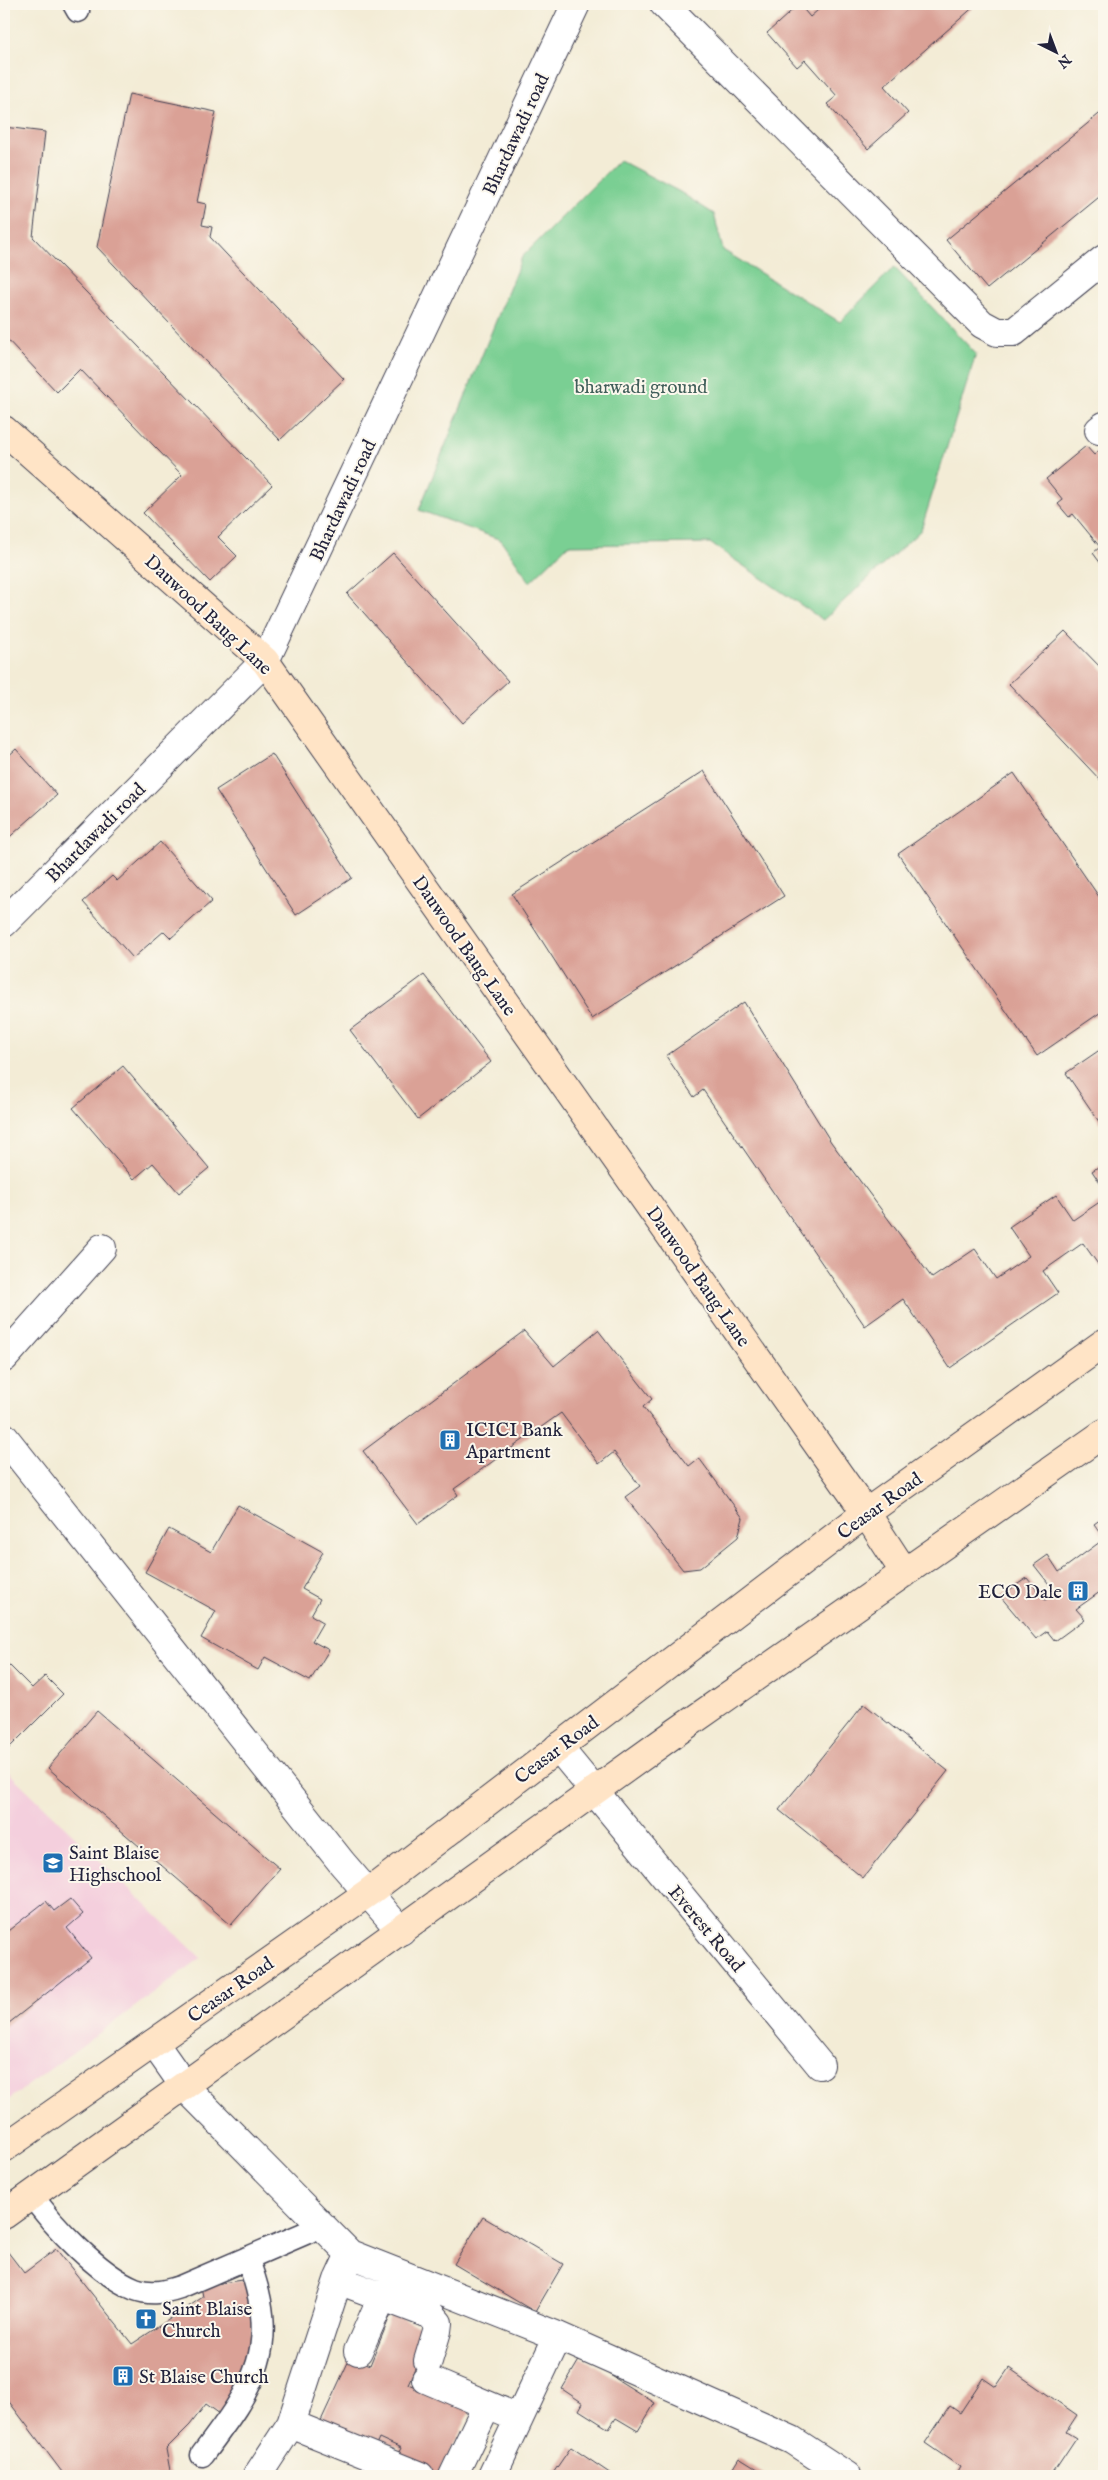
<svg xmlns="http://www.w3.org/2000/svg" width="1108" height="2480" font-family="'IM FELL English',serif">
<rect width="100%" height="100%" fill="#fbf7ec"/>
<filter id="ink" filterUnits="userSpaceOnUse"><feTurbulence type="fractalNoise" baseFrequency=".02" numOctaves="2"/><feDisplacementMap in="SourceGraphic" scale="10" xChannelSelector="R" yChannelSelector="G"/><feConvolveMatrix kernelMatrix="1 2 1 2 8 2 1 2 1" color-interpolation-filters="sRGB"/></filter>
<filter id="wash" filterUnits="userSpaceOnUse"><feTurbulence type="fractalNoise" baseFrequency=".0096" numOctaves="4" result="noise"/><feDisplacementMap in="SourceGraphic" scale="20" xChannelSelector="R" yChannelSelector="G"/><feGaussianBlur stdDeviation="1.12" result="paint"/><feColorMatrix in="noise" values="0 0 0 0 0 0 0 0 0 0 0 0 0 0 0 0 0 1.4 0 .05"/><feComposite in="paint" operator="in"/></filter>
<g filter="url(#wash)">
<rect width="100%" height="100%" fill="#f3ecd6"/>
<path fill="#f4cfdd" d="M4 1768 201 1958 4 2103Z"/>
<path fill="#7acf93" stroke="#4e7867" d="M619 160 680 192 714 214 723 250 840 322 894 267 976 354 921 530 823 620 710 543 568 545 530 582 501 540 419 510 522 257Z"/>
<g id="blocks">
<path fill="#daa196" d="M799 4 810 17 825 4H977L884 86 908 113 868 149 827 104 837 96 805 60 797 67 767 33Z
M129 94 216 112 197 202 206 204 202 225 212 227 210 237 344 379 280 440 97 247Z
M1104 110V193L987 289 946 240Z
M4 127 45 132 33 237 272 485 218 537 237 556 210 582 143 513 182 475 80 369 57 392 4 336Z
M1086 446 1094 455 1104 446V568L1093 553 1100 547 1073 514 1069 517 1058 504 1063 500 1046 479Z
M393 553 508 681 462 723 347 594Z
M1065 631 1104 671V784L1009 684Z
M16 749 57 795 4 842V760Z
M272 754 352 878 296 915 216 790Z
M704 771 784 896 592 1019 512 894Z
M1014 773 1104 904V1010L1037 1056 898 854Z
M160 842 212 901 171 938 164 931 133 958 83 902 112 876 117 881Z
M424 975 491 1062 418 1119 350 1030Z
M744 1002 831 1142 932 1278 975 1249 996 1279 1029 1256 1009 1227 1056 1195 1073 1220 1104 1199V1264L1100 1267 1083 1243 1043 1271 1058 1293 950 1368 903 1299 865 1326 703 1090 694 1097 666 1056Z
M1104 1047V1129L1066 1073Z
M123 1066 209 1168 179 1193 153 1163 134 1179 73 1108Z
M1104 1163V1189L1092 1171Z
M598 1330 652 1399 643 1407 689 1466 699 1458 743 1518 738 1537 700 1568 683 1570 625 1497 640 1486 614 1452 599 1464 561 1413 454 1489 458 1495 418 1524 363 1451 524 1331 554 1366Z
M238 1505 323 1552 302 1589 320 1599 311 1615 323 1622 312 1641 329 1650 310 1681 265 1657 258 1670 201 1638 216 1611 145 1572 169 1529 211 1552Z
M1104 1517V1537L1094 1524Z
M1104 1539V1589L1076 1609 1085 1619 1055 1641 1047 1631 1036 1639 1000 1596 1027 1578 1045 1600 1056 1593 1034 1565 1048 1555 1059 1572Z
M4 1660 32 1688 45 1676 63 1694 4 1753Z
M864 1704 948 1771 863 1878 779 1810Z
M97 1711 280 1869 231 1925 48 1768Z
M70 1899 83 1914 67 1928 91 1958 4 2027V1934L46 1901 54 1911Z
M483 2217 563 2264 535 2312 454 2264Z
M4 2247 24 2273 56 2249 132 2344 203 2297 201 2286 249 2279 252 2328 248 2362 236 2391 220 2414 206 2404 190 2425 166 2449 171 2476H65L4 2395Z
M391 2314 431 2331 408 2384 471 2410 438 2476H429L395 2460 401 2448 379 2438 374 2449 319 2425 350 2358 370 2365Z
M581 2357 655 2403 638 2431 616 2418 609 2429 579 2410 583 2403 562 2389Z
M1009 2368 1077 2415 1066 2432 1076 2438 1052 2474 1056 2476H955L960 2467 925 2443 950 2406 960 2413 983 2378 996 2387Z
M571 2447 614 2476H551Z
M739 2458 768 2476H728Z"/>
</g>
</g>
<g filter="url(#ink)">
<use href="#blocks" fill-opacity="0" stroke="#414052" stroke-width="1"/>
<g fill="none" stroke-linecap="round" stroke-linejoin="round">
<g stroke="#414052" stroke-width="25">
<path id="lane" d="M74 4 78 11
M31 2194C52 2225 100 2275 135 2289 151 2295 165 2292 180 2287L322 2226
M202 2455C255 2385 282 2347 247 2258"/>
</g>
<g stroke="#414052" stroke-width="30">
<path id="street" d="M664 4 982 324 997 332H1014L1104 259
M1099 430 1104 426
M4 923 265 661 576 4
M4 1358 102 1248
M4 1437 342 1863 401 1931
M558 1747 820 2065
M154 2043 185 2087 350 2254 558 2336 792 2440 847 2476
M338 2280 431 2315 438 2323 437 2331 428 2361
M358 2351 382 2297
M426 2379 518 2418
M291 2424 420 2476
M257 2476 291 2424 338 2280 350 2254
M453 2476 487 2405
M492 2476 558 2336"/>
</g>
<g stroke="#414052" stroke-width="30">
<path id="secondary" d="M4 430 265 661 866 1513 905 1573
M4 2148 369 1892 866 1513 1104 1343
M4 2215 675 1733 1104 1433"/>
</g>
<use href="#lane" stroke="#fff" stroke-width="22"/>
<use href="#street" stroke="#fff" stroke-width="28"/>
<use href="#secondary" stroke="#ffe4c6" stroke-width="28"/>
</g>
</g>
<defs>
<g id="building-square" transform="scale(1.125)"><rect x="-9" y="-9" width="18" height="18" rx="4" fill="#1f6fb2" stroke="#fbf7ec"/><path d="M-4-6H4V6H1V3H-1V6H-4ZM-2.5-4.3h1.7v1.8h-1.7ZM.8-4.3h1.7v1.8H.8ZM-2.5-1h1.7V.8h-1.7ZM.8-1h1.7V.8H.8Z" fill="#fff"/></g>
<g id="school-square" transform="scale(1.125)"><rect x="-9" y="-9" width="18" height="18" rx="4" fill="#1f6fb2" stroke="#fbf7ec"/><path d="M0-5L7-2L0 1L-7-2ZM-4 1L0 2.5L4 1V4Q0 6-4 4Z" fill="#fff"/></g>
<g id="church-square" transform="scale(1.125)"><rect x="-9" y="-9" width="18" height="18" rx="4" fill="#1f6fb2" stroke="#fbf7ec"/><path d="M-1.2-6h2.4v3.5h3.3v2.4h-3.3V6h-2.4V-.1h-3.3v-2.4h3.3Z" fill="#fff"/></g>
</defs>
<g fill-rule="evenodd">
<use href="#building-square" x="450" y="1440"/>
<use href="#building-square" x="1078" y="1591"/>
<use href="#school-square" x="53" y="1863"/>
<use href="#church-square" x="146" y="2319"/>
<use href="#building-square" x="123" y="2376"/>
</g>
<g text-anchor="middle" stroke-width="4" stroke-linejoin="round" paint-order="stroke">
<g font-size="19" fill="#22223b" stroke="#fbf7ec">
<text transform="translate(515 134) rotate(-65)" y="7">Bhardawadi road</text>
<text transform="translate(342 500) rotate(-65)" y="7">Bhardawadi road</text>
<text transform="translate(209 614) rotate(43)" y="7">Dauwood Baug Lane</text>
<text transform="translate(95 832) rotate(-45)" y="7">Bhardawadi road</text>
<text transform="translate(465 945) rotate(55)" y="7">Dauwood Baug Lane</text>
<text transform="translate(699 1276) rotate(55)" y="7">Dauwood Baug Lane</text>
<text transform="translate(879 1505) rotate(-36)" y="7">Ceasar Road</text>
<text transform="translate(556 1749) rotate(-37)" y="7">Ceasar Road</text>
<text transform="translate(707 1928) rotate(50)" y="7">Everest Road</text>
<text transform="translate(230 1989) rotate(-35)" y="7">Ceasar Road</text>
</g>
<g font-size="19" fill="#415f5a" stroke="#fbf7ec">
<text x="641" y="393">bharwadi ground</text>
</g>
<g font-size="19" fill="#22223b" stroke="#fbf7ec" text-anchor="start">
<text x="466" y="1436">ICICI Bank<tspan x="466" dy="22">Apartment</tspan></text>
<text x="1062" y="1598" text-anchor="end">ECO Dale</text>
<text x="69" y="1859">Saint Blaise<tspan x="69" dy="22">Highschool</tspan></text>
<text x="162" y="2315">Saint Blaise<tspan x="162" dy="22">Church</tspan></text>
<text x="139" y="2383">St Blaise Church</text>
</g>
</g>
<rect width="1108" height="2480" fill="none" stroke="#fbf7ec" stroke-width="20"/>
<g transform="translate(1056 52) rotate(138)" stroke="#fbf7ec" stroke-width="4" paint-order="stroke">
<path d="M0-4L9 19L0 12L-9 19Z" fill="#22223b"/>
<text y="-8" font-size="14" font-weight="bold" text-anchor="middle" fill="#22223b">N</text>
</g>
</svg>
